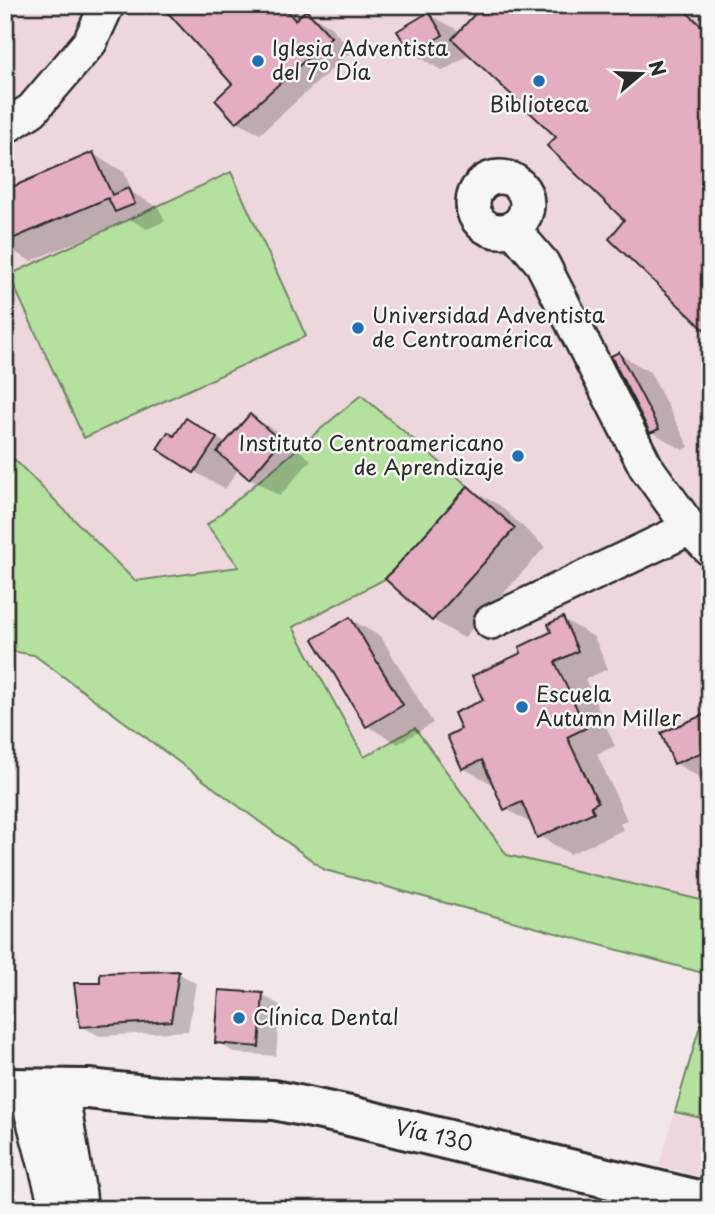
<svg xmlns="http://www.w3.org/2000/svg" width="715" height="1214" font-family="'Playpen Sans',sans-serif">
<rect width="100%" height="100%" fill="#f2e7e8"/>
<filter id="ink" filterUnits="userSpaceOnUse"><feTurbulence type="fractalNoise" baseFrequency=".0143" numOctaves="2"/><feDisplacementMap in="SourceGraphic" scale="14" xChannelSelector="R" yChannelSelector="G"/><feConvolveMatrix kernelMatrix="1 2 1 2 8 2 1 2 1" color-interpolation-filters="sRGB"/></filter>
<g filter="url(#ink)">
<path fill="#eed6dd" d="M5 5H710V975L325 870 34 655 5 650Z
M710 991V1179L659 1166Z"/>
<path fill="#b5e19f" stroke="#708665" stroke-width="2" d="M231 172 306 336 84 438 9 275Z
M361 395 468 486 385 579 293 627 364 757 415 728 507 855 710 902V975L325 870 34 655 5 650V450L135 581 239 567 207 525Z
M710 991V1120L675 1112Z"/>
<path fill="#0003" d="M163 5H291L301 16 306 12 329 25 352 51 260 134 237 121 234 84Z
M681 8 710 27V332L627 220 558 137 470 54 443 71 412 53 429 14 461 32Z
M93 154 124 172 133 193 159 208 165 221 147 229 130 219 31 261 5 247V192Z
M619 354 650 372 689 447 683 450 652 432Z
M251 416 281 434 311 460 280 496 250 478 239 468 225 489 195 472 175 438 187 420 227 444Z
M468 488 499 505 545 547 464 638 433 620Z
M350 619 381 637 433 723 398 744 367 726Z
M563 619 594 637 608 669 585 679 615 746 597 754 627 820 620 823 623 830 570 854 539 836 534 825 506 809 494 785 463 768V730L524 654 554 633Z
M710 714V779L706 781 675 763Z
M178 973 196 983 188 1031 99 1036 81 1026 102 985Z
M262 995 280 1005 276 1056 235 1053 217 1042Z
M710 1130V1179L699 1173Z"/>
<path fill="#e4adc2" stroke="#2b2b2b" stroke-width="2" d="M161 5H282L295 20 306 10 331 37 236 123 215 100 232 84Z
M483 5H679L710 34V335L609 239 624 220 547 146 556 137 452 39Z
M429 12 443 35 411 54 397 31Z
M93 152 112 195 128 188 135 204 115 212 108 198 5 242V190Z
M619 352 659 429 650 433 611 356Z
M250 414 281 441 249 479 217 452Z
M186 418 217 438 194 473 157 449 168 432 174 436Z
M468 486 515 528 432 621 385 579Z
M350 617 403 705 366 727 313 639Z
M563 617 578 651 555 662 586 728 567 737 598 802 591 806 594 812 537 838 522 802 504 810 482 760 462 769 447 736 461 729 454 713 483 700 472 676 521 653 519 647 551 632 548 624Z
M710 712V749L674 764 661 733Z
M179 971 171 1021 80 1027 74 983H100V973Z
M219 990 263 993 259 1047 215 1043Z"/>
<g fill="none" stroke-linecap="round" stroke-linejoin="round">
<g stroke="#2b2b2b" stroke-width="38">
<path id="minor" d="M5 127 32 110 90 42 107 5
M473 204a27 27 0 1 1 54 0a27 27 0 1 1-54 0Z
M512 228 542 263 646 467 690 528 710 549
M491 622 690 528
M63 1102 79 1194 80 1209
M29 1103 53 1193 61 1209"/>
</g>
<g stroke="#2b2b2b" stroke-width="44">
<path id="major" d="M5 1088 88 1089 155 1096 274 1100 350 1116 710 1203"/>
</g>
<use href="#minor" stroke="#f6f6f2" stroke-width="33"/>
<use href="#major" stroke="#f6f6f2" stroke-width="38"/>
</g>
</g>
<g fill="#1f6fb2" stroke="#f6f6f2" stroke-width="2.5">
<circle cx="258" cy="61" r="7"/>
<circle cx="539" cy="81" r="7"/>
<circle cx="358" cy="328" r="7"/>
<circle cx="518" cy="456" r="7"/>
<circle cx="522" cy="707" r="7"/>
<circle cx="239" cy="1018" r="7"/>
</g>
<g text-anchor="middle" stroke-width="5" stroke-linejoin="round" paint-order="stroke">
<g font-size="21" fill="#2b2b2b" stroke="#f6f6f2" text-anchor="start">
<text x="272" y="56">Iglesia Adventista<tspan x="272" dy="24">del 7º Día</tspan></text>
<text x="539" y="112" text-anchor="middle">Biblioteca</text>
<text x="372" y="323">Universidad Adventista<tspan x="372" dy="24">de Centroamérica</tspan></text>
<text x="504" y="451" text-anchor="end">Instituto Centroamericano<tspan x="504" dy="24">de Aprendizaje</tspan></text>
<text x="536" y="702">Escuela<tspan x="536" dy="24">Autumn Miller</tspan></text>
<text x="253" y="1025">Clínica Dental</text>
</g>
<g font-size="21" fill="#2b2b2b" stroke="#f6f6f2">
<text transform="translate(434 1136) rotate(13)" y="7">Vía 130</text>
</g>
</g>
<rect width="715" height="1214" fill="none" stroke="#f6f6f2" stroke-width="28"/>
<rect x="14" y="14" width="687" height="1186" fill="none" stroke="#2b2b2b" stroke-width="2.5" filter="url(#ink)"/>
<g transform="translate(641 74) rotate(71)" stroke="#f6f6f2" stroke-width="5" paint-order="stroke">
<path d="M0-5L12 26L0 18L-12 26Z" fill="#2b2b2b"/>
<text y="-10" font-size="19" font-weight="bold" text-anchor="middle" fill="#2b2b2b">N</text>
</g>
</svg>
